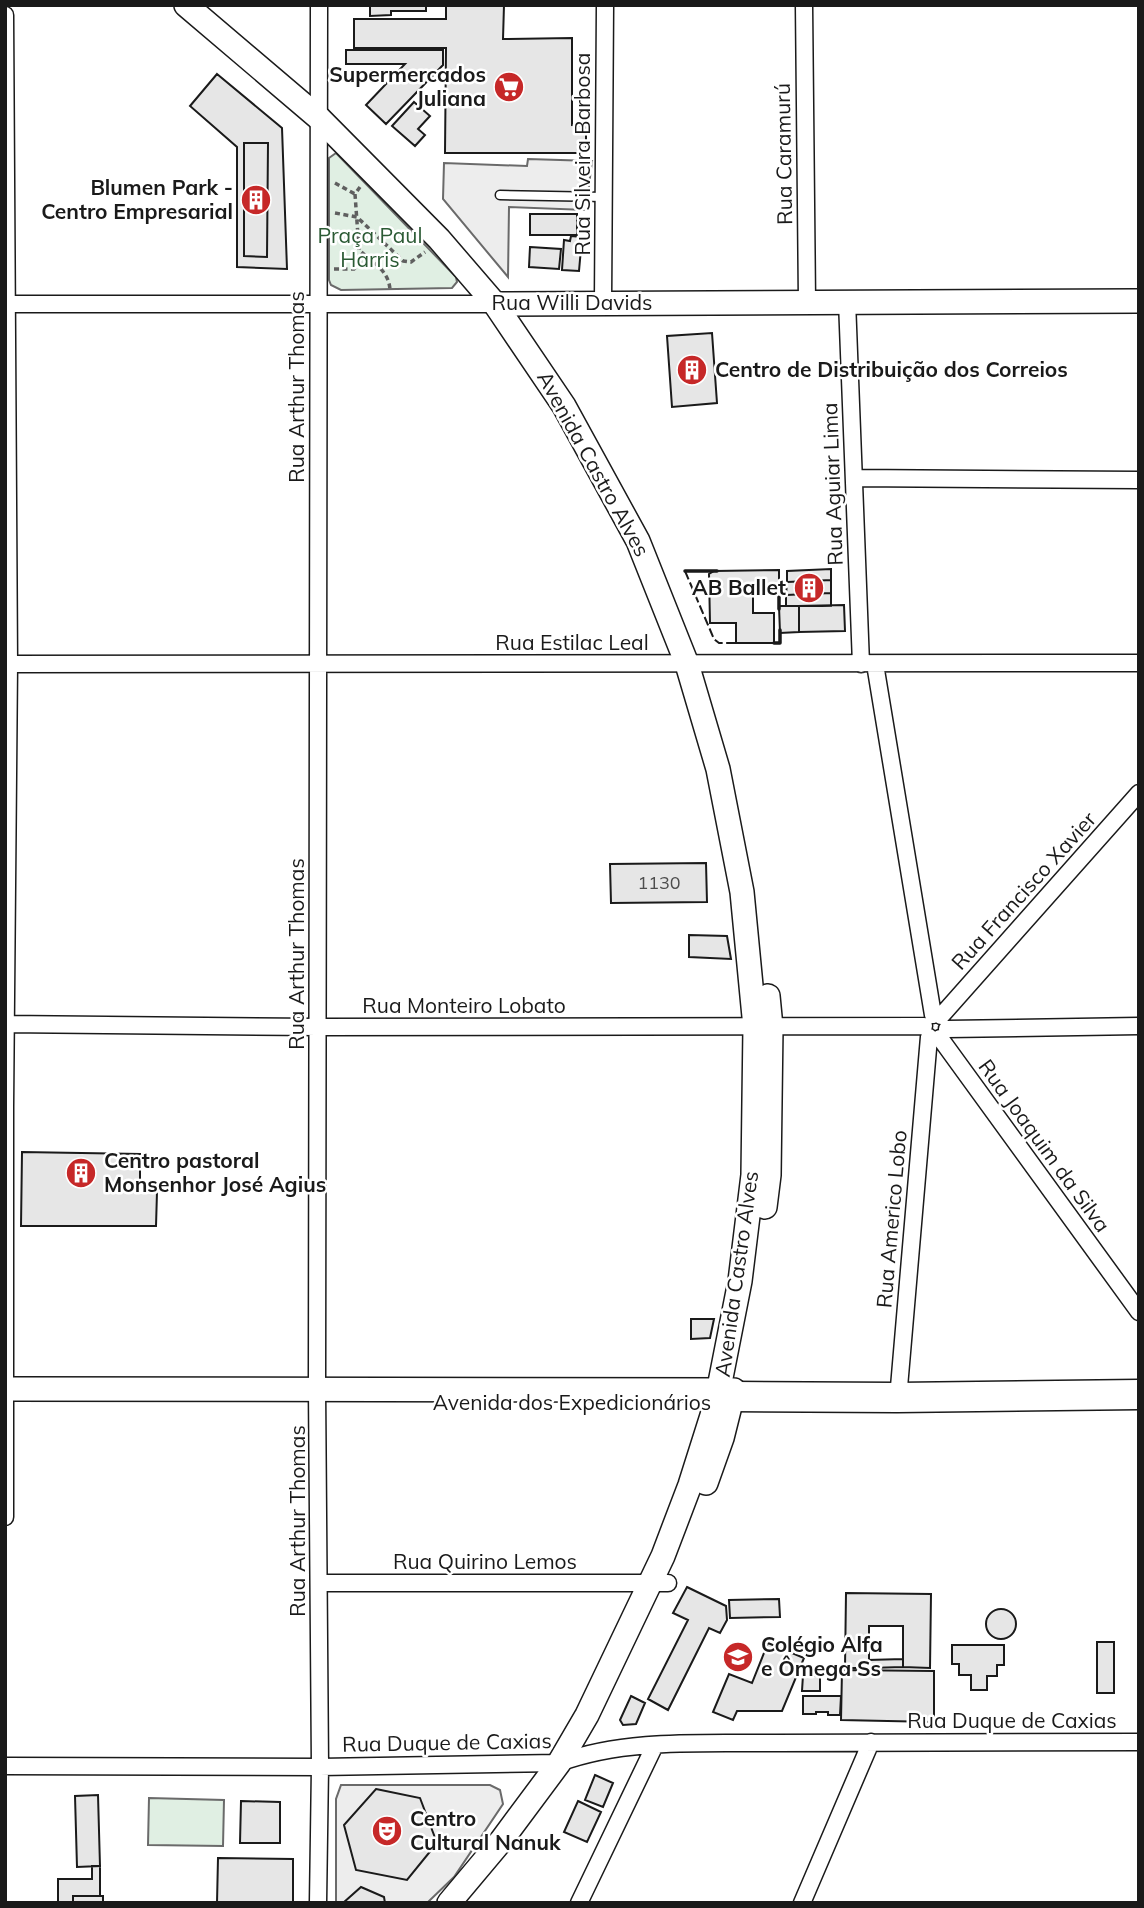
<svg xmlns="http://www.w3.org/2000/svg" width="1144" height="1908" font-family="Mulish,sans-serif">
<rect width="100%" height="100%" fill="#fff"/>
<path fill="#e0efe3" stroke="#6a6a6a" stroke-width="2" d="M336 153 456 277 457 282 452 288 341 290 331 285 329 280V158Z
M149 1798 224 1800 223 1846 148 1845Z"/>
<path fill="#ededed" stroke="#6a6a6a" stroke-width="2" d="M528 159 592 161 586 210 509 207 508 277 443 199 444 163 527 166Z
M341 1785H490L500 1790 503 1804 454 1877 427 1903H336V1799Z"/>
<path fill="#e6e6e6" stroke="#1a1a1a" stroke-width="2" fill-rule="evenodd" d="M370 5H426V11H391V15L370 16Z
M446 5H504L503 39 572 38V125L586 126V153H445L446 48H354V19H446Z
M346 50H443V65L386 124 366 105 405 64H346Z
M217 74 282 128 287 269 237 267V147L190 106ZM244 143H268L267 257 244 256Z
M414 102 430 116 418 129 425 135 415 146 392 126Z
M244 143H268L267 257 244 256Z
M530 214H577V235H530Z
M571 236 582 237 579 271 562 270 564 240 570 241Z
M530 247 561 249 559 269 529 267Z
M712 333 717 403 672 407 667 336Z
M831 569V580L787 582V571Z
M779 570V593L753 594V613H774V643H736V623H710L709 574 714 571Z
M831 580V593L786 595 787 582Z
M831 593V606H786V595Z
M844 605 845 631 799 632V606Z
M779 606H799V632L780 633Z
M706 863 707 902 611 903 610 864Z
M689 935 727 936 731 959 689 957Z
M22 1152 140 1154V1192H157L156 1226H21Z
M691 1319H714L710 1338 691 1339Z
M687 1587 726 1606 727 1620 720 1633 709 1628 668 1710 648 1699 688 1620 673 1613Z
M846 1593 931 1594 930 1668 903 1667V1626H869V1668H845Z
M779 1599 780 1617 730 1618 729 1600Z
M986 1624a15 15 0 1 1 30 0a15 15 0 1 1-30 0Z
M1097 1642H1114V1693H1097Z
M768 1643 804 1658 782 1711H737L733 1720 713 1712 729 1674 752 1683Z
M952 1645H1004V1665H997V1676H987V1690H971V1675H959V1664H952Z
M903 1659V1667L869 1668 868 1660Z
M842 1670 934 1671V1722L841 1720Z
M803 1675 820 1676V1691H802Z
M631 1696 645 1703 636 1724 623 1725 620 1720Z
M803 1696H841L840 1715H828V1712H816V1714H803Z
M595 1775 613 1783 603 1807 585 1800Z
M376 1789 420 1798 437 1843 407 1880 356 1870 344 1825Z
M98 1795 100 1866 77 1867 75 1796Z
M241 1801 280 1802V1843H240Z
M578 1801 601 1812 587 1842 564 1832Z
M218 1858 293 1859V1903H217Z
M92 1866H100V1896H73V1903H58V1879H92Z
M361 1887 384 1897 385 1903H343Z
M73 1896H103V1903H73Z"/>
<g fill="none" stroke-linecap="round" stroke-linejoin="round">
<g stroke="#1a1a1a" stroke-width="11">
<path id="lane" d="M500 195 605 197"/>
</g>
<g stroke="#1a1a1a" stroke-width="19">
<path id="street" d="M804 5 807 302
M5 15 9 664 5 1107V1517
M847 301 861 664
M603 302 605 5
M5 304H495
M854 478 1139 480
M5 664 1139 663
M875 664 933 1015
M941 1016 1139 793
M5 1024 318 1027 924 1026
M947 1029 1139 1026
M940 1038 1139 1312
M734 1390 898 1391 1139 1388
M898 1399 929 1037
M731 1403 897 1404 1139 1401
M319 1583H668
M5 1766 320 1767 559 1763C627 1738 705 1744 776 1743 897 1742 1018 1742 1139 1742
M318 1903 320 1767 317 1388 319 5
M579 1903 655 1745
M802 1903 871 1742"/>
</g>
<g stroke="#1a1a1a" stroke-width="26">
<path id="secondary" d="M186 5 320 119 439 239 495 304 564 406 638 541 687 664 718 769 742 892 755 1027 753 1175 740 1281 716 1403 690 1485 663 1556 587 1715 559 1763 501 1841 449 1903
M495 304 1139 301
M765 1207 769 1175 771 1027 768 996
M5 1389 734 1390
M706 1483 722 1438 731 1402"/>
</g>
<path stroke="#5f5f5f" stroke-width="3.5" stroke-dasharray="5 3.5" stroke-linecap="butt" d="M335 183 355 194
M360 187 355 194 359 250C372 262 389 270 390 290
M335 213 357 217 403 261 411 262 425 252
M334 269H354L360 263 363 254"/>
<use href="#lane" stroke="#fff" stroke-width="8"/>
<use href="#street" stroke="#fff" stroke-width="16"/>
<use href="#secondary" stroke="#fff" stroke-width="23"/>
<path stroke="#1a1a1a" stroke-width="2" stroke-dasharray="9 3.5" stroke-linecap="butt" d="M685 571 714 639 719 643H740"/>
<path stroke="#1a1a1a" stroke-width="3.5" d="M685 571H717
M779 588V609
M774 643H780V630"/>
</g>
<defs>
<g id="supermarket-disc" transform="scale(1.575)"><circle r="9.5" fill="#c62828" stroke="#fff"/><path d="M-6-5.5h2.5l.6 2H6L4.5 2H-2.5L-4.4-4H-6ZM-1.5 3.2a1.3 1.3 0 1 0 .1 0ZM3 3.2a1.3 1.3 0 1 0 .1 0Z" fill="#fff"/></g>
<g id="building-disc" transform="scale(1.575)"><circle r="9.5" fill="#c62828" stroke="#fff"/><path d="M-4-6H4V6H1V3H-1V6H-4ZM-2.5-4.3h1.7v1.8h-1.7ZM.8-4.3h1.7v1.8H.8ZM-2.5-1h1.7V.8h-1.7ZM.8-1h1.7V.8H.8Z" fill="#fff"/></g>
<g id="school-disc" transform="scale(1.575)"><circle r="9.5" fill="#c62828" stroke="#fff"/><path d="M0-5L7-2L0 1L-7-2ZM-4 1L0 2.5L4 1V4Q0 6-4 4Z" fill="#fff"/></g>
<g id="theatre-disc" transform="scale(1.575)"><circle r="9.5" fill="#c62828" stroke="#fff"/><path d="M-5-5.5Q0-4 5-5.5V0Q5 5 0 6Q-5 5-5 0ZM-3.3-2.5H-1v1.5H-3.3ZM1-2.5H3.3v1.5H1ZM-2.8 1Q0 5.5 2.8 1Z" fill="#fff"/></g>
</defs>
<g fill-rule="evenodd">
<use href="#supermarket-disc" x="509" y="87"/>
<use href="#building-disc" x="256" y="200"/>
<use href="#building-disc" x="692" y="370"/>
<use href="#building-disc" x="809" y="588"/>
<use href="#building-disc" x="81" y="1173"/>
<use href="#school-disc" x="738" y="1657"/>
<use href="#theatre-disc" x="387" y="1831"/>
</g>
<g text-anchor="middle" stroke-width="5" stroke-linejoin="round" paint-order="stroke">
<g font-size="18" fill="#4d4d4d">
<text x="659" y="889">1130</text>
</g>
<g font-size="21" font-weight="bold" fill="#1a1a1a" stroke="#fff" text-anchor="start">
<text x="486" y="82" text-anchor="end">Supermercados<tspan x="486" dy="24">Juliana</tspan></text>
<text x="233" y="195" text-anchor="end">Blumen Park -<tspan x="233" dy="24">Centro Empresarial</tspan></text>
<text x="715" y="377">Centro de Distribuição dos Correios</text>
<text x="786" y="595" text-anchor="end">AB Ballet</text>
<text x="104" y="1168">Centro pastoral<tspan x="104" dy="24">Monsenhor José Agius</tspan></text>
<text x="761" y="1652">Colégio Alfa<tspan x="761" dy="24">e Ômega Ss</tspan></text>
<text x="410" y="1826">Centro<tspan x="410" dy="24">Cultural Nanuk</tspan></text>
</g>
<g font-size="21" fill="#1a1a1a" stroke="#fff">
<text transform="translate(583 154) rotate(-90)" y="7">Rua Silveira Barbosa</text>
<text transform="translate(784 154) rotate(-91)" y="7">Rua Caramurú</text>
<text x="572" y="310">Rua Willi Davids</text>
<text transform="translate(297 387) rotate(-90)" y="7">Rua Arthur Thomas</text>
<text transform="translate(593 464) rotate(61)" y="7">Avenida Castro Alves</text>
<text transform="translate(833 484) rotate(-92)" y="7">Rua Aguiar Lima</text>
<text x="572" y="650">Rua Estilac Leal</text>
<text transform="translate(1024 891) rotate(-48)" y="7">Rua Francisco Xavier</text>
<text transform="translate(297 954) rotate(-90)" y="7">Rua Arthur Thomas</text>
<text x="464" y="1013">Rua Monteiro Lobato</text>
<text transform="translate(1044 1146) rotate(54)" y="7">Rua Joaquim da Silva</text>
<text transform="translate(892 1219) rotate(-85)" y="7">Rua Americo Lobo</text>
<text transform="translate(737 1274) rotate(-82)" y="7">Avenida Castro Alves</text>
<text x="572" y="1410">Avenida dos Expedicionários</text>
<text transform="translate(298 1521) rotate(-90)" y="7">Rua Arthur Thomas</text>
<text x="485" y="1569">Rua Quirino Lemos</text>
<text x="1012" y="1728">Rua Duque de Caxias</text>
<text transform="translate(447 1743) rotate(-1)" y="7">Rua Duque de Caxias</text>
</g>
<g font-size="21" fill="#2b5a34" stroke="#fff">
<text x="370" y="243">Praça Paul<tspan x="370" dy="24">Harris</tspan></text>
</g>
</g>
<rect width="1144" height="1908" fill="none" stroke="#1a1a1a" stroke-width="14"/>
</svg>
